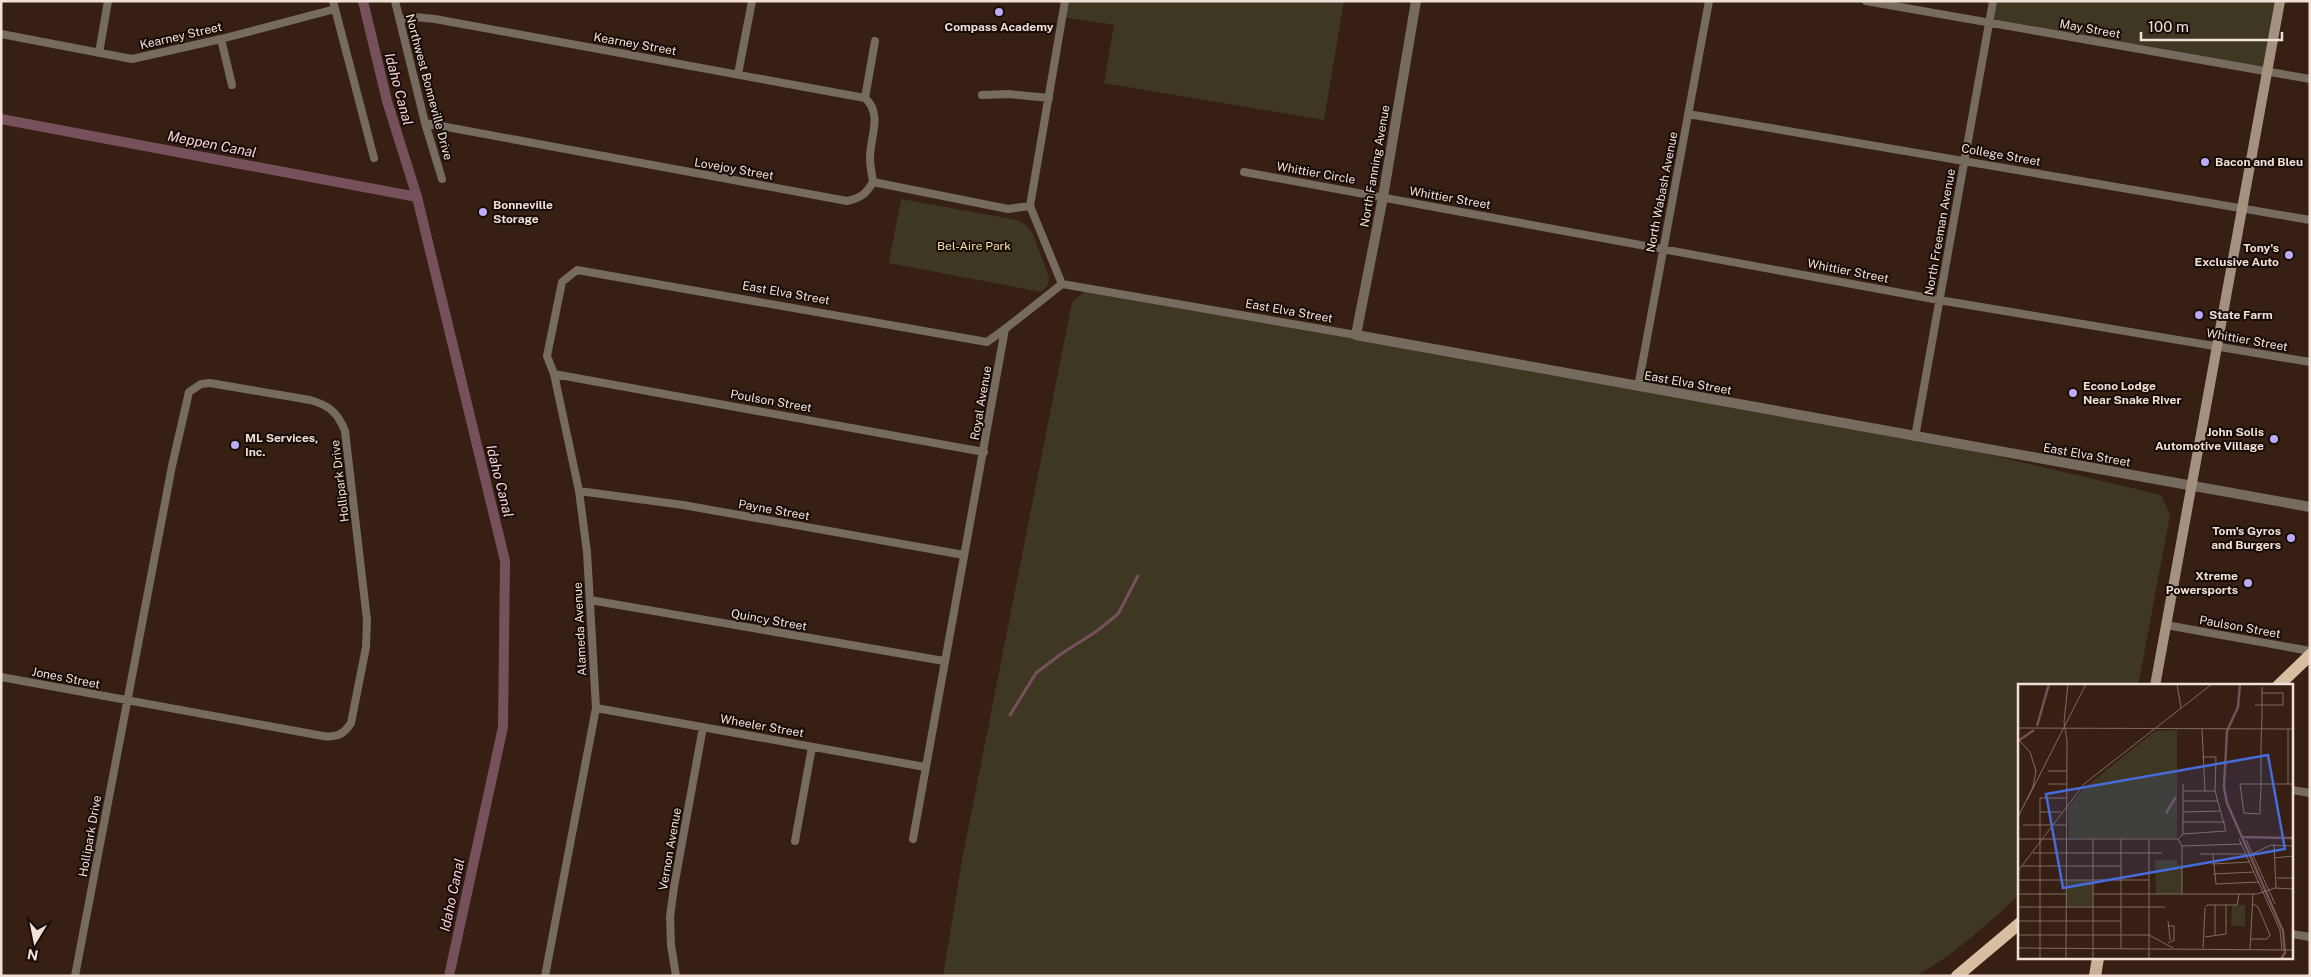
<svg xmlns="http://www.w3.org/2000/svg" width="2311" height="977" font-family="'Public Sans',sans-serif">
<rect width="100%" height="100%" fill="#371f13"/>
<path fill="#3e3822" d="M1065 1H1344L1324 120 1104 83 1114 25 1062 17Z
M1993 1H2279L2267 72 1989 23Z
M901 199 1017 220 1026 225 1032 232 1049 277 1048 285 1041 292 889 263Z
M1089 288 1915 437 2161 495 2170 515 2138 686H2020V894C1988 924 1955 954 1916 976H943L962 860 1072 302Z"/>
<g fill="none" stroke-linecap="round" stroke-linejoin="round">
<path stroke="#76515b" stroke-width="3" d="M1010 715 1036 673 1061 654 1097 631 1118 614 1138 576"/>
<path stroke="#76515b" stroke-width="10" d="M363 1 387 101 417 197 505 561 503 727 449 976
M1 119 417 197"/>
<path stroke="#766b5f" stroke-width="8" d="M333 1 374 158
M395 1 425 123 442 179
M1866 1 2310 79
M400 20 415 17 435 19 865 98
M1 34 132 59 221 39 335 9
M221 39 232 85
M99 53 108 1
M738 74 752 1
M982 95 1009 94 1049 98
M1688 114 2310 220
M425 123 847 201C861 198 866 194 873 182
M1244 172 1939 300 2310 362
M873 182 1008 209 1030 206
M873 182C872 174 870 166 870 158 870 137 883 114 865 98L875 41
M1062 284 1356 335
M1062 284 1030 206 1065 1
M554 374 984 452
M1638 387 1709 1
M1915 437 1993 1
M579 491 683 505 964 555
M590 600 944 661
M2166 625 2310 651
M1 677 323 736C337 738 344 734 351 723L366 647 367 620 345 431C338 413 329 405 310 400L210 383 201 384 189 392 172 466 75 976
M596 708 925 767
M2292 790 2310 793
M913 839 1005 329 1062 284
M795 841 812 747
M2292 934 2310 937
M545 976 596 708 587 552 579 491 554 374 547 356 562 282 577 270 987 342 1005 329
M676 976 671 945 670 917 674 887 703 727"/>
<path stroke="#766b5f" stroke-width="10" d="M1416 1 1383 197 1356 335 2310 507"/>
<path stroke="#a4927e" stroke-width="10" d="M2155 686 2280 1"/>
<path stroke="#c7b096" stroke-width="12" d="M2095 976 2098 958"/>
<path stroke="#d7bea1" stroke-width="12" d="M2278 686 2310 655
M1957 976 2020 923"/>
</g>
<g fill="#bbaaf6" stroke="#170c07" stroke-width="2">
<circle cx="999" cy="12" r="5"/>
<circle cx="2205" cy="162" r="5"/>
<circle cx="483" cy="212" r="5"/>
<circle cx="2289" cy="255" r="5"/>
<circle cx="2199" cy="315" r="5"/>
<circle cx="2073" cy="393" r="5"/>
<circle cx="2274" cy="439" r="5"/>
<circle cx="235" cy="445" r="5"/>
<circle cx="2291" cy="538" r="5"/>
<circle cx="2248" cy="583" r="5"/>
</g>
<g text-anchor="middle" stroke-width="4" stroke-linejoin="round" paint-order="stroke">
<g font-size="12" font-weight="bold" fill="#f1e0d8" stroke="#170c07" text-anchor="start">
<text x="999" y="31" text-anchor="middle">Compass Academy</text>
<text x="2215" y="166">Bacon and Bleu</text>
<text x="493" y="209">Bonneville<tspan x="493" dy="14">Storage</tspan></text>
<text x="2279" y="252" text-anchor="end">Tony's<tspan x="2279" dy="14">Exclusive Auto</tspan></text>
<text x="2209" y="319">State Farm</text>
<text x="2083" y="390">Econo Lodge<tspan x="2083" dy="14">Near Snake River</tspan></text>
<text x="2264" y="436" text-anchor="end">John Solis<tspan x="2264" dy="14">Automotive Village</tspan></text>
<text x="245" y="442">ML Services,<tspan x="245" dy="14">Inc.</tspan></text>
<text x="2281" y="535" text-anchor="end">Tom's Gyros<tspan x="2281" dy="14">and Burgers</tspan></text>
<text x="2238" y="580" text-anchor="end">Xtreme<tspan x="2238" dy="14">Powersports</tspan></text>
</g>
<g font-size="12" fill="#f1e0d8" stroke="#170c07">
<text transform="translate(2090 29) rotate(10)" y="4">May Street</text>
<text transform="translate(181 36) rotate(-13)" y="4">Kearney Street</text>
<text transform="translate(635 44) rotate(10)" y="4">Kearney Street</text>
<text transform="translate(429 87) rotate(75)" y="4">Northwest Bonneville Drive</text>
<text transform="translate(2001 155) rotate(10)" y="4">College Street</text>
<text transform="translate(1375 166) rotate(-80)" y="4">North Fanning Avenue</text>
<text transform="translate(734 169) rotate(10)" y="4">Lovejoy Street</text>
<text transform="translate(1316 173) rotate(10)" y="4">Whittier Circle</text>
<text transform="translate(1662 192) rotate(-79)" y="4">North Wabash Avenue</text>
<text transform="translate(1450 198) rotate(10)" y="4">Whittier Street</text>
<text transform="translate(1940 232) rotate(-80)" y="4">North Freeman Avenue</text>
<text transform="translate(1848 271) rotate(11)" y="4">Whittier Street</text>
<text transform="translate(786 293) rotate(10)" y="4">East Elva Street</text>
<text transform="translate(1289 311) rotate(10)" y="4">East Elva Street</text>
<text transform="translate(2247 340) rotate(10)" y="4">Whittier Street</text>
<text transform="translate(1688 383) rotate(10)" y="4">East Elva Street</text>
<text transform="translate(771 401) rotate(10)" y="4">Poulson Street</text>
<text transform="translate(981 403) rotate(-80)" y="4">Royal Avenue</text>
<text transform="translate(2087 455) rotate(10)" y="4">East Elva Street</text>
<text transform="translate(340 481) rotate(-97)" y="4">Hollipark Drive</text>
<text transform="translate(774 510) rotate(10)" y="4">Payne Street</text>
<text transform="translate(769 620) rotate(10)" y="4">Quincy Street</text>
<text transform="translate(2240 627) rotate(10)" y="4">Paulson Street</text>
<text transform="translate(580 629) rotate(-93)" y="4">Alameda Avenue</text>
<text transform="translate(66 678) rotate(11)" y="4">Jones Street</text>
<text transform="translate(762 726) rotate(10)" y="4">Wheeler Street</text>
<text transform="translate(90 836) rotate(-80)" y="4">Hollipark Drive</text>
<text transform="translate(670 849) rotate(-80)" y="4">Vernon Avenue</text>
</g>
<g font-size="12" fill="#f5e3a5" stroke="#170c07">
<text x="974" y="250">Bel-Aire Park</text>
</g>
<g font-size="14" font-style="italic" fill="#f9cfd9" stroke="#170c07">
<text transform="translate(399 89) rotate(75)" y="5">Idaho Canal</text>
<text transform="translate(212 144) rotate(11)" y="5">Meppen Canal</text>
<text transform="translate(500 481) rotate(76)" y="5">Idaho Canal</text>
<text transform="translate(452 895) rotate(-78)" y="5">Idaho Canal</text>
</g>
</g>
<g transform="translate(2018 684)">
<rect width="275" height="275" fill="#371f13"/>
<path d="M159 46V154H51L50 123 65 105 137 47ZM137 176H159V181H164V210H138ZM48 196H75V223H48ZM214 221H227V242H213Z" fill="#3e3822"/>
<path fill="none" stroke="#76515b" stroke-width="2.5" d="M222 0 220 23 209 47 206 103 209 119 265 247 267 269 263 275M19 42 31 0M0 57 16 46M148 129 158 113M224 153 275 154"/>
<path fill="none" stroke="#816c62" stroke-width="1" d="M159 0 163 24M244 3V33L243 60V105L242 123V130L226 129 222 100H275M237 21H265V9H244M0 44 275 45M184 45 187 107M0 55 12 68 18 87 15 103 0 133M30 87H49M30 100H49M270 100V45M165 107H197M9 116 68 0M165 117H200M22 128H43M165 128 203 127M164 138H207M5 141H48M165 150 208 147 197 107 198 73H184M0 155H160M75 155V275M160 155 165 150V100M160 155 164 162V210M221 155 262 246 264 266M228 156 257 220M256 161 258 204M164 162 224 160M15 169H144M182 170H228M195 170 198 200 241 198M234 170 253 161 275 162M256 174 275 172M194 180 232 178M4 182H103M0 187 66 100 194 0M195 190 236 188M259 194H275M0 196H131M0 210H48M75 210H239L257 204 275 205M0 223H147M187 223 189 221H219L221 210M0 237H103M150 237 152 256M150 242H156V256L150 259M0 251H131L155 264M197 252V221M187 253 208 250V221M233 255H249L252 251 240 223 235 220M0 264 275 266M103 264V155M185 264 187 224M232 265 235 210M22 275V114H49M48 275 49 56 46 38 50 0M131 275V156"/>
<path fill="#476bd8" fill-opacity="0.15" stroke="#476bd8" stroke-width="2.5" d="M250 71 267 165 45 204 28 110Z"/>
<rect width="275" height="275" fill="none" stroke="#f1e0d8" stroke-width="2.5"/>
</g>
<rect width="2311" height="977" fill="none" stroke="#f1e0d8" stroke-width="5"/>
<g transform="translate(35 942) rotate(190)" stroke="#170c07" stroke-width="4" paint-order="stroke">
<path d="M0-4L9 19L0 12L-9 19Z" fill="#f1e0d8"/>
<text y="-8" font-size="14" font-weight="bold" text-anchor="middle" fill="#f1e0d8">N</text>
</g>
<path d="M2141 32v8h141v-8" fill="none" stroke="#f1e0d8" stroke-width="2.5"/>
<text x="2148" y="32" font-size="15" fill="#f1e0d8" stroke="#170c07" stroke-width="4" paint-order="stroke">100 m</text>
</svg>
